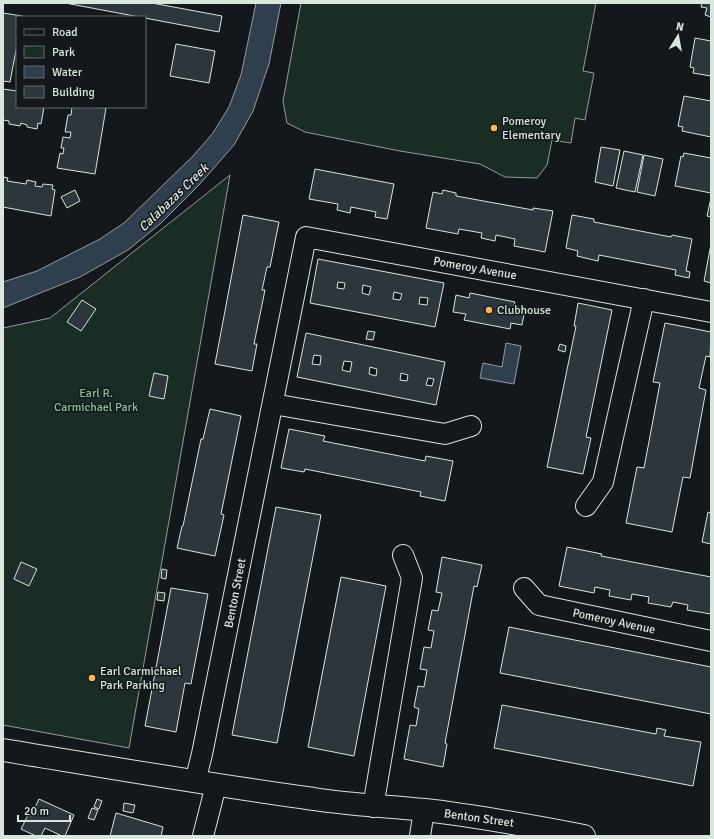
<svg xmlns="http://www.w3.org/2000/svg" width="714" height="839" font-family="Signika,sans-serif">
<rect width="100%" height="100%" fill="#14181c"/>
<path fill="#1a2d24" stroke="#939e99" d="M301 3H596L583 71 594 73 585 120 575 118 571 143 552 140 547 165 537 178 505 177 480 164 400 151 305 132 287 123 283 101Z
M230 175 129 748 3 725V328L50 318Z"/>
<path fill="#2f3f4d" stroke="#939e99" d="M256 3H281L269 64 253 111 234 145 199 185 160 224 128 250 80 277 3 308V282L37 271 100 239 124 223 193 156 213 133 229 107 241 75Z
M506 343 521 346 514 384 480 378 483 363 502 367Z"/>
<path fill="#2c363c" stroke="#d8e6dc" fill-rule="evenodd" d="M65 3H152L222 16 219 32Z
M702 3H711V17L705 15 707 8 701 7Z
M3 13 22 16 17 17V45L10 82 3 81Z
M695 38 711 41V76L693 73 694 68 690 67Z
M176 44 215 51 209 83 170 76Z
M3 89 17 91V107H44L41 124 38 123 37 129 27 127V125L21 123 20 126 9 124V121L3 120Z
M684 96 711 101V137L682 131 683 127 678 126Z
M72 107H98L106 108 95 174 57 168 60 153 63 154 64 148H61L63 137 70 138 71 132H65L68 115H71Z
M601 147 620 150 613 186 595 182Z
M624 151 643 155 635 192 616 188Z
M684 153 711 158V193L675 186 681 156 683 157Z
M644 155 663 159 655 196 637 192Z
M315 169 394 184 387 219 375 217 376 212 351 207 350 213 337 210 338 204 309 199Z
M3 177 8 178 7 181 26 184 27 180 36 182 35 186 42 187 43 184 53 185 52 189 55 190 51 216 3 207Z
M75 190 80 201 67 208 61 197Z
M443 190 456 193V196L533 210V208L553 211 545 252 514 246 515 239 496 235 495 241 481 238 482 233 459 229 458 234 426 228 433 192 442 194Z
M711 198V217L707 216Z
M243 215 279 222 270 267H267L262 290H265L254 344H257L252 371 215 364Z
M572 215 594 219V222L671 237 672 235 692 239 686 271 690 272 689 278 675 275 676 270 599 255 598 261 577 256 578 251 566 248Z
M711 244V283L704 281Z
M318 259 444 283 435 327 310 303ZM338 282 345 283 344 289 337 288ZM363 285 371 287 369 295 362 293ZM394 292 402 294 400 300 393 299ZM420 297 428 298 427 305 419 304Z
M470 293 515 302 514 306 525 309 522 325 511 323 510 329 464 320 466 314 453 312 456 295 469 298Z
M82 300 96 309 81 331 67 322Z
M578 303 612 310 586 437 591 438 583 474 547 467 576 326H574Z
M665 323 711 332 710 357 706 356 699 388 706 390 690 478 683 477 672 532 626 523 637 467 644 468 660 383 653 382Z
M368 331 375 332 373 340 366 339Z
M306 333 445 362 436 405 297 377ZM314 355 321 356 320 365 312 364ZM344 361 352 362 350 372 342 370ZM370 367 377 369 376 376 369 374ZM401 373 408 375 407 381 400 380ZM428 378 434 379 432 386 426 385Z
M560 344 566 346 565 352 558 350Z
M154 373 168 376 164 399 149 396Z
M210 409 241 416 221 514 224 515 215 556 177 548 182 526H183L201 439H203Z
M289 429 325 436 323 441 425 461 426 456 453 461 445 501 420 496 421 492 305 469 304 472 281 468Z
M276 507 321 515 277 743 232 735Z
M708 512 711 513V544L702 542Z
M567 547 602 554 601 556 711 577V614L687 610 688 605 673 602 671 607 648 603 649 597 632 594 631 600 609 596 610 590 595 587 594 593 559 586Z
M442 557 482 565 477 587 474 586 445 743 447 744 443 767 404 759 410 725 416 726 419 709 414 707 418 686 424 687 427 670 420 669 424 647 431 648 434 631 428 630 432 610 438 611 442 593 436 592Z
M21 562 37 569 29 586 14 579Z
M162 569 167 570 166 579 161 578Z
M341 577 386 586 354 756 308 747Z
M171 588 208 594 191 684 185 683 176 732 145 726Z
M158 592 165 593 164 601 157 600Z
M509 627 711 667V714L500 673Z
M502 705 656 734 657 728 666 730 664 736 701 742 693 786 494 748Z
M39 799 74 815 65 836H62L45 828 41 836H36L21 829 28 815 31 816Z
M97 799 102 801 99 809 94 807Z
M124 803 135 805 133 813 123 811Z
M92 808 98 810 94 820 88 818Z
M116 813 163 827 161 836H110Z"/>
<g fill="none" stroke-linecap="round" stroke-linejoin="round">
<g stroke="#d8e6dc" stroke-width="22">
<path id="minor" d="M273 404 445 434 471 426
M586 506 603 482 644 299
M524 588 539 605 711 641
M195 782 202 754 306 237 711 312
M373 807 412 578 403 555
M203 836 216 785
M420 836 424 810"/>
</g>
<g stroke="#d8e6dc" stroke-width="24">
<path id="major" d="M3 750C107 767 210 785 314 799 351 805 388 806 425 810 479 816 531 826 584 836"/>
</g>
<use href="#minor" stroke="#14181c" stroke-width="20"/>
<use href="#major" stroke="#14181c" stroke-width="22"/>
</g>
<g fill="#ffb74d" stroke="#14181c" stroke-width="1.5">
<circle cx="494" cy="128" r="4"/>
<circle cx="489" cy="310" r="4"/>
<circle cx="92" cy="678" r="4"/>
</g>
<g text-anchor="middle" stroke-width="3" stroke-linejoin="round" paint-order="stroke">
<g font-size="12" fill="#d8e6dc" stroke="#14181c" text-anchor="start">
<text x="502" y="125">Pomeroy<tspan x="502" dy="14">Elementary</tspan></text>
<text x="497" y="314">Clubhouse</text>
<text x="100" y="675">Earl Carmichael<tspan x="100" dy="14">Park Parking</tspan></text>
</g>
<g font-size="12" fill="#d8e6dc" stroke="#14181c">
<text transform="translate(475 268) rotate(10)" y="4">Pomeroy Avenue</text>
<text transform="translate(235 593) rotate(-79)" y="4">Benton Street</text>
<text transform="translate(614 621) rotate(12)" y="4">Pomeroy Avenue</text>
<text transform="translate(479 818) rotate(8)" y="4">Benton Street</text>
</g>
<g font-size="12" fill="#8ac095" stroke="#14181c">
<text x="96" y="397">Earl R.<tspan x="96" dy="14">Carmichael Park</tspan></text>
</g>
<g font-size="13" font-style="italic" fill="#d8e6dc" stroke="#14181c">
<text transform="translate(173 197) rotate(-44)" y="5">Calabazas Creek</text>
</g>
</g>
<rect width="714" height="839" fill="none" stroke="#d8e6dc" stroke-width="8"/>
<rect x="16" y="16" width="130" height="92" fill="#14181c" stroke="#626a69"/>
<rect x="24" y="29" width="20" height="6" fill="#14181c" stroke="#626a69"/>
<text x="52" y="36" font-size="12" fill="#d8e6dc">Road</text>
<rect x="24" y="46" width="20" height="12" fill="#1a2d24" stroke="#626a69"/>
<text x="52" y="56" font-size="12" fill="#d8e6dc">Park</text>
<rect x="24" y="66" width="20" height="12" fill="#2f3f4d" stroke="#626a69"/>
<text x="52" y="76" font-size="12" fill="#d8e6dc">Water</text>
<rect x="24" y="86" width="20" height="12" fill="#2c363c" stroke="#626a69"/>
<text x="52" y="96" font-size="12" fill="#d8e6dc">Building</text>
<g transform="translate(678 36) rotate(11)" stroke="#14181c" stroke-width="3" paint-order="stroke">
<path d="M0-3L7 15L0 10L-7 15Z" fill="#d8e6dc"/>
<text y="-6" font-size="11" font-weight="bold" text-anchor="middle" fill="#d8e6dc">N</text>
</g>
<path d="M18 815v6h52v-6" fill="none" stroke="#d8e6dc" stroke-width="2"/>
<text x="24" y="815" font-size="12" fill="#d8e6dc" stroke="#14181c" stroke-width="3" paint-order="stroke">20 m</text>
</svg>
